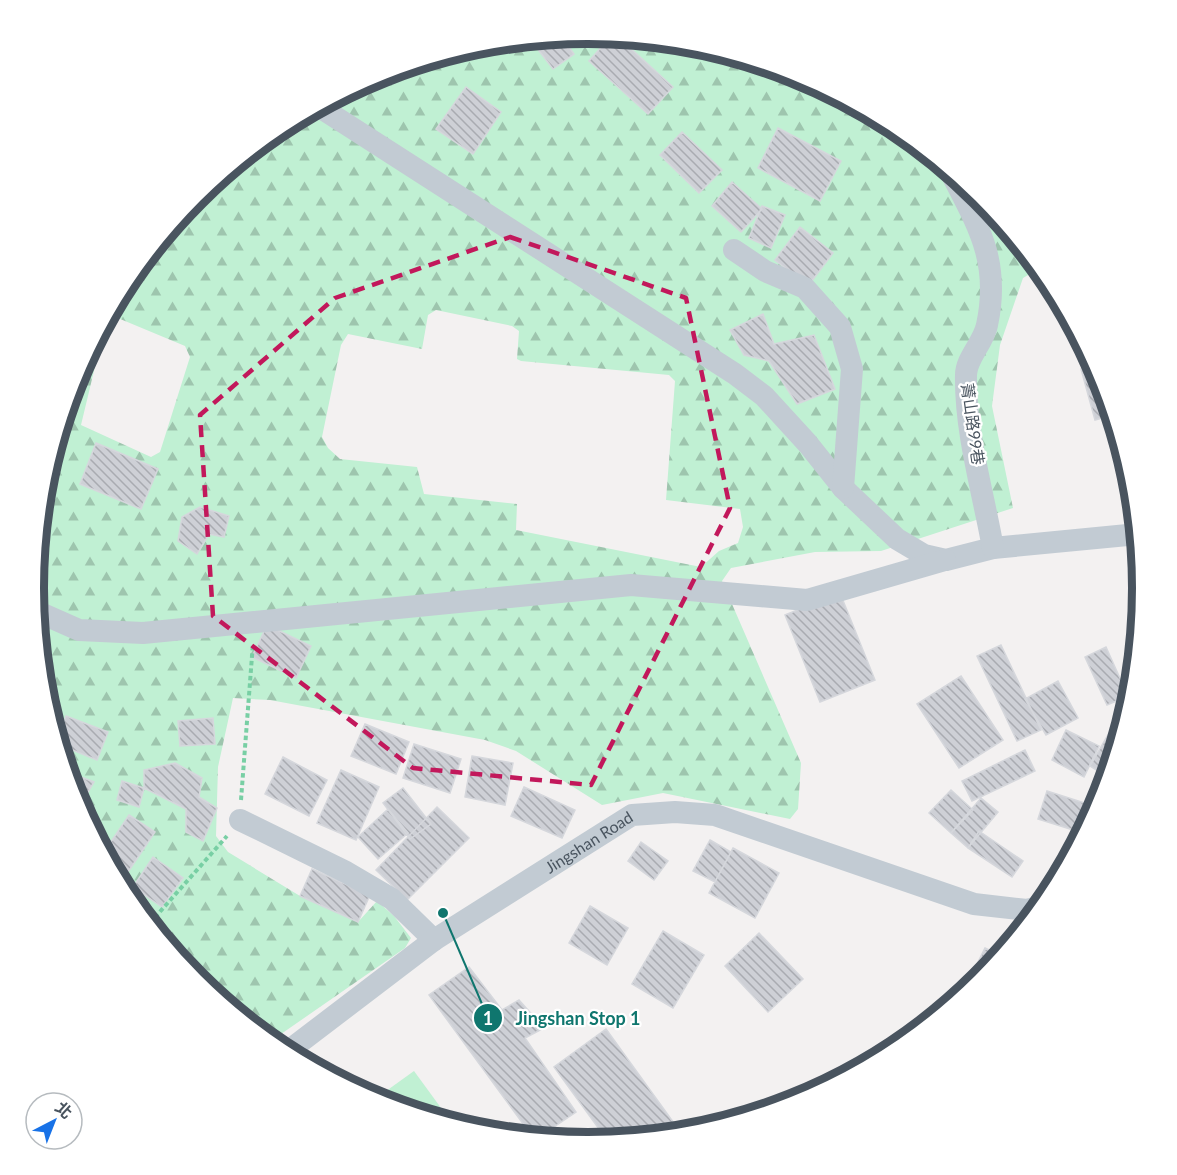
<svg xmlns="http://www.w3.org/2000/svg" width="1177" height="1175" font-family="Lato,'Noto Sans TC',sans-serif">
<defs>
<pattern id="forest-firs" width="22" height="20" patternUnits="userSpaceOnUse" patternTransform="scale(1.5)"><rect width="22" height="20" fill="#c0f0d3"/><path d="M5 1l3.5 6h-7zM16 11l3.5 6h-7z" fill="#9ec5ae"/></pattern>
<pattern id="building-back-hatch" width="6" height="6" patternUnits="userSpaceOnUse" patternTransform="scale(1.5)"><rect width="6" height="6" fill="#ced0d6"/><path d="M-1 5l2 2M0 0l6 6M5-1l2 2" fill="none" stroke="#a9abb1"/></pattern>
</defs>
<rect width="100%" height="100%" fill="#f3f1f1"/>
<path fill="url(#forest-firs)" fill-rule="evenodd" d="M589 33 697 44 801 75 897 127 981 196 1040 268 1023 278 1000 345 992 406 1013 508 881 551 815 552 731 568 722 581 801 763 798 809 790 819 663 793 602 805 516 751 485 740 270 700 233 698 218 767 216 836 228 852 300 896 358 922 377 901 394 916 411 938 405 948 271 1041 196 979 127 895 76 799 45 695 34 587 45 479 76 375 128 279 197 195 281 126 377 75 481 44ZM436 310 512 326 519 331 517 359 521 361 669 375 675 381 666 500 740 509 743 527 738 543 719 551 701 567 516 530 517 504 424 494 417 467 340 459 328 448 322 437 341 345 348 334 422 349 428 315ZM113 316 185 346 190 357 160 452 151 457 81 425 105 325Z"/>
<path fill="#c0f0d3" d="M414 1071 452 1123 375 1099Z"/>
<path fill="url(#building-back-hatch)" stroke="#d5d7dc" stroke-width="1.5" d="M612 35 617 36 673 87 648 114 589 61Z
M561 36 574 54 553 69 530 39Z
M466 87 501 112 473 154 436 129Z
M778 128 841 161 820 201 758 168Z
M682 132 722 170 699 193 660 155Z
M732 182 762 209 741 232 712 206Z
M762 206 785 215 771 248 749 238Z
M800 227 833 253 808 286 775 260Z
M763 314 774 344 814 335 835 389 797 404 769 361 744 355 730 330Z
M1095 365 1113 415 1095 420 1081 369Z
M96 443 158 469 141 509 80 484Z
M200 507 229 516 224 537 209 534 197 554 178 541 182 517Z
M840 593 875 680 820 702 785 615Z
M267 625 311 646 296 678 252 657Z
M1001 645 1041 730 1017 741 977 656Z
M1106 647 1128 696 1107 705 1085 657Z
M961 676 1003 740 959 768 917 704Z
M1058 681 1078 718 1046 735 1025 699Z
M66 716 108 732 97 760 60 745 58 738Z
M213 718 215 744 180 746 178 721Z
M365 724 409 742 396 774 351 756Z
M1066 730 1099 746 1084 777 1052 760Z
M1109 733 1119 739 1106 776 1090 766Z
M414 744 461 759 450 793 403 778Z
M1025 750 1035 771 972 801 962 781Z
M472 756 513 763 505 805 465 797Z
M283 757 327 780 309 816 265 794Z
M175 763 202 778 199 797 217 808 203 841 186 832V809L144 788V770Z
M341 770 379 787 356 840 317 823Z
M68 772 94 782 80 806 76 799Z
M122 781 144 788 139 807 117 800Z
M524 787 575 810 562 838 511 816Z
M403 788 431 824 410 839 383 803Z
M951 790 973 810 951 833 929 813Z
M1047 791 1097 807 1083 833 1038 819Z
M981 798 998 812 968 848 951 833Z
M437 807 469 838 407 900 376 870Z
M388 809 408 833 378 859 358 837Z
M129 815 155 832 124 878 115 873 104 852Z
M979 831 1023 861 1012 877 968 848Z
M710 840 731 852 715 882 693 871Z
M641 842 668 861 654 880 628 861Z
M733 848 779 873 755 918 709 893Z
M153 857 183 878 162 907 133 887Z
M312 869 370 895 358 922 300 896Z
M590 906 628 928 607 965 569 943Z
M663 931 704 955 673 1008 632 984Z
M759 933 803 979 768 1012 725 966Z
M985 948 1000 955 980 980 967 991 964 990Z
M469 967 502 1010 519 1000 544 1028 525 1038 576 1112 539 1137 532 1136 429 995Z
M606 1029 681 1133 607 1140 554 1067Z"/>
<g fill="none" stroke-linecap="round" stroke-linejoin="round">
<path stroke="#78cfa4" stroke-width="4" stroke-dasharray="4.5 3" stroke-linecap="butt" d="M241 800 253 643
M150 923 227 836"/>
<g stroke="#c2cbd3" stroke-width="22">
<path d="M318 106 735 374 764 396 808 444 843 488 897 539 924 555 946 560 993 548 1138 534"/>
<path d="M949 169C977 224 1001 260 987 325 984 342 966 358 966 375 965 432 983 492 993 548"/>
<path d="M734 250 765 271 805 288 840 327 852 369 843 488"/>
<path d="M36 611 79 630 143 633 631 585 807 600 945 560"/>
<path d="M240 820 346 872 392 899 434 940"/>
<path id="s1" d="M287 1052 434 940 632 815 675 812 715 815 974 904 1027 910 1041 906"/>
</g>
</g>
<path fill="none" stroke="#c2185b" stroke-width="4.5" stroke-dasharray="12 8" stroke-linejoin="round" d="M510 237 686 298 730 508 591 785 413 768 213 616 200 415 335 298Z"/>
<g text-anchor="middle" stroke-width="4.5" stroke-linejoin="round" paint-order="stroke">
<g font-size="16" fill="#49545f" stroke="#fff">
<text transform="translate(973 424) rotate(82)" y="6">菁山路99巷</text>
<text dy="6" stroke="none"><textPath href="#s1" startOffset="368">Jingshan Road</textPath></text>
</g>
</g>
<path d="M0 0H1177V1175H0ZM44 588a544 544 0 1 1 1088 0a544 544 0 1 1-1088 0Z" fill="#fff" fill-rule="evenodd"/>
<path fill="none" stroke="#49545f" stroke-width="8" d="M44 588a544 544 0 1 1 1088 0a544 544 0 1 1-1088 0Z"/>
<path fill="none" stroke="#0f766e" stroke-width="2" d="M443 913L488 1018"/>
<g fill="#0f766e" stroke="#fff" stroke-width="2">
<circle cx="443" cy="913" r="6"/>
<circle cx="488" cy="1018" r="15"/>
</g>
<g font-size="18" text-anchor="middle" font-weight="bold" fill="#fff">
<text x="488" y="1025">1</text>
</g>
<g font-size="18" text-anchor="middle" font-weight="bold" fill="#0f766e" stroke="#fff" stroke-width="4.5" stroke-linejoin="round" paint-order="stroke">
<text x="578" y="1025">Jingshan Stop 1</text>
</g>
<g transform="translate(54 1121) rotate(42)"><circle r="28" fill="#ffffff" stroke="#b6bbbf" stroke-width="1.5"/>
<path d="M0-4.5L10 22L0 15L-10 22Z" fill="#1872e7"/>
<text y="-9" font-size="16" font-weight="bold" text-anchor="middle" fill="#49545f">北</text>
</g>
</svg>
